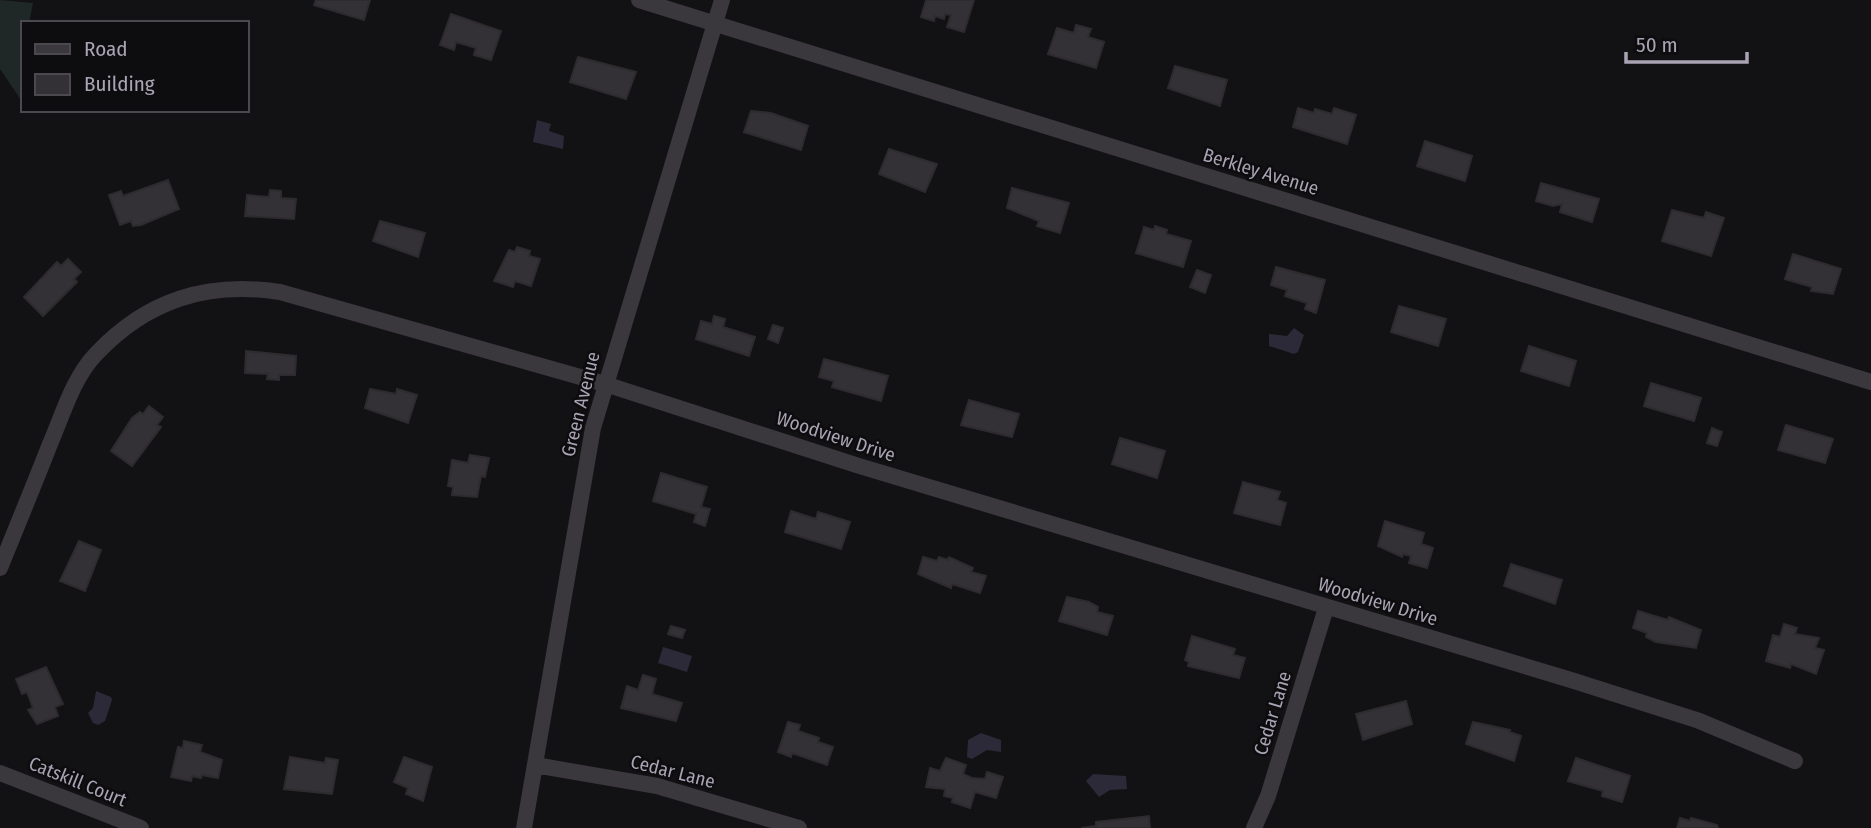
<svg xmlns="http://www.w3.org/2000/svg" width="1871" height="828" font-family="'Fira Sans Condensed',sans-serif">
<rect width="100%" height="100%" fill="#121113"/>
<path fill="#202727" d="M0 0 33 3 29 23H23V103L0 69Z"/>
<path fill="#2c2a38" d="M537 120 551 124 549 131 564 136 563 149 533 142Z
M1294 328 1304 335 1298 352 1294 354 1269 346V334L1287 336Z
M663 647 692 656 687 672 658 663Z
M96 691 111 697 112 700 105 721 98 725 93 723 88 713 93 708Z
M981 733 1001 740V752L987 750 972 759 967 757 968 740Z
M1093 774 1126 776 1127 789 1110 790 1099 797 1086 781Z"/>
<path fill="#333135" stroke="#2e2b2f" stroke-width="2" d="M316 0H370L364 20 314 5Z
M926 0H974L964 32 947 27 951 15 945 14 944 19 935 16 934 21 921 17Z
M451 14 501 31 491 60 474 55 476 48 456 42 454 50 440 45Z
M1076 25 1091 29 1088 37 1104 42 1096 68 1048 54 1057 28 1074 33Z
M578 57 636 72 626 99 570 82Z
M1175 66 1227 80 1220 106 1168 88Z
M1298 108 1314 113 1315 109 1332 114 1334 108 1356 115 1347 144 1293 127Z
M751 111 771 113 808 126 801 150 744 132Z
M1425 141 1472 156 1465 181 1417 166Z
M889 149 937 164 925 192 879 174Z
M168 180 179 209 141 225 133 226 131 221 120 225 109 195 121 191 123 196Z
M1541 183 1599 199 1592 222 1560 212 1562 204 1553 206 1536 201Z
M1012 188 1069 203 1060 233 1037 226 1039 221 1007 208Z
M270 190 281 191V198L296 199 294 219 245 216 247 195 269 197Z
M1672 210 1704 218 1706 212 1724 218 1711 256 1662 241Z
M380 221 425 233 418 257 373 241Z
M1155 226 1167 230 1166 234 1191 241 1183 267 1136 253 1144 227 1154 230Z
M517 247 530 251 529 256 540 259 531 286 515 281 513 287 494 281 509 250 515 252Z
M1793 254 1841 269 1833 294 1811 291 1812 287 1785 279Z
M68 259 81 272 74 279 77 282 43 316 24 297 57 262 61 266Z
M1276 267 1325 280 1316 313 1305 309 1307 303 1285 296 1287 290 1271 285Z
M1197 270 1211 275 1205 293 1190 287Z
M1399 306 1446 319 1438 346 1391 332Z
M714 316 725 319 723 327 755 337 749 356 696 339 701 321 712 324Z
M773 325 783 328 778 343 768 339Z
M1529 346 1576 361 1569 386 1521 371Z
M246 351 296 356 295 375H279V380L267 379 268 374 245 373Z
M824 359 888 376 881 401 832 387 834 381 819 377Z
M1651 383 1701 398 1694 421 1644 406Z
M370 389 396 394 397 389 417 395 408 423 365 408Z
M969 400 1019 414 1012 437 961 425Z
M149 406 163 417 157 425 161 427 132 466 111 451 132 418 140 412 143 414Z
M1786 425 1833 439 1825 463 1778 450Z
M1712 428 1722 432 1717 446 1707 443Z
M1120 438 1165 451 1157 478 1112 464Z
M470 455 489 458 485 477 481 476 477 497 452 495 453 487 448 486 452 460 468 463Z
M661 473 707 487 701 507 710 509 705 526 694 522 696 514 653 501Z
M1243 482 1280 492 1277 500 1286 503 1280 525 1234 513Z
M791 511 816 519 818 512 850 522 841 549 785 532Z
M1385 521 1424 533 1421 544 1433 548 1427 568 1409 563 1411 556 1403 554 1402 557 1378 546Z
M79 541 101 550 85 591 60 581Z
M923 557 937 561 939 557 948 560 949 557 973 568 971 572 986 576 980 593 952 584 951 588 918 574Z
M1511 564 1562 580 1555 604 1504 586Z
M1067 597 1089 602 1098 607 1097 612 1113 616 1107 635 1059 621Z
M1638 611 1668 620 1669 617 1701 630 1696 648 1656 642 1646 637 1647 633 1633 628Z
M1784 624 1797 628 1795 634 1819 638 1815 648 1824 650 1816 674 1791 664 1790 668 1766 661 1773 635 1780 637Z
M671 626 685 630 682 638 668 634Z
M1192 636 1235 649 1233 655 1245 658 1239 678 1188 666 1189 662 1185 660Z
M46 667 63 704 55 707 58 716 37 724 28 710 33 708 27 692 22 694 16 679Z
M643 675 656 679 652 694 682 703 676 721 621 708 627 686 638 690Z
M1406 701 1412 724 1363 740 1356 714Z
M788 722 800 725 798 731 819 738 818 742 833 747 827 765 792 753 791 757 778 752Z
M1473 722 1510 730 1509 732 1521 736 1514 761 1466 744Z
M184 741 202 745 200 752 222 760 218 778 202 775 201 778 192 776 191 781 171 777 178 747 183 748Z
M290 757 325 763 326 758 338 760 332 794 284 789Z
M404 757 432 767 423 801 406 794 408 788 394 782Z
M946 758 966 765 963 774 972 778 985 779 987 772 1003 777 996 798 975 792 970 808 952 802 953 798 944 796 945 789 926 787 930 768 940 771Z
M1576 758 1630 776 1622 802 1602 796 1603 791 1568 781Z
M1149 816 1150 828H1081L1096 826V822Z
M1680 818 1690 821 1691 818 1717 825 1718 828H1677Z"/>
<g fill="none" stroke-linecap="round" stroke-linejoin="round">
<path stroke="#3a373d" stroke-width="16" d="M639 0 1871 382
M0 568C17 526 34 485 50 444 63 414 73 378 96 354 147 300 207 281 280 292L605 384 856 465 1571 680 1697 720 1795 761
M535 765 657 786 799 828
M0 773 141 828
M524 828 593 428 722 0
M1254 828 1268 796 1326 608"/>
</g>
<g text-anchor="middle" stroke-width="5" stroke-linejoin="round" paint-order="stroke">
<g font-size="19" fill="#a9a3b3" stroke="#0d0c0e">
<text transform="translate(1261 171) rotate(17)" y="7">Berkley Avenue</text>
<text transform="translate(580 404) rotate(-76)" y="7">Green Avenue</text>
<text transform="translate(836 436) rotate(18)" y="7">Woodview Drive</text>
<text transform="translate(1378 601) rotate(17)" y="7">Woodview Drive</text>
<text transform="translate(1272 713) rotate(-73)" y="7">Cedar Lane</text>
<text transform="translate(673 771) rotate(14)" y="7">Cedar Lane</text>
<text transform="translate(78 781) rotate(22)" y="7">Catskill Court</text>
</g>
</g>
<rect x="21" y="21" width="228" height="91" fill="#0d0c0e" stroke="#4b4850" stroke-width="2"/>
<rect x="35" y="44" width="35" height="10" fill="#3a373d" stroke="#4b4850" stroke-width="2"/>
<text x="84" y="56" font-size="21" fill="#a9a3b3">Road</text>
<rect x="35" y="74" width="35" height="21" fill="#333135" stroke="#4b4850" stroke-width="2"/>
<text x="84" y="91" font-size="21" fill="#a9a3b3">Building</text>
<path d="M1626 52v10h121v-10" fill="none" stroke="#a9a3b3" stroke-width="3.5"/>
<text x="1636" y="52" font-size="21" fill="#a9a3b3" stroke="#0d0c0e" stroke-width="5" paint-order="stroke">50 m</text>
</svg>
